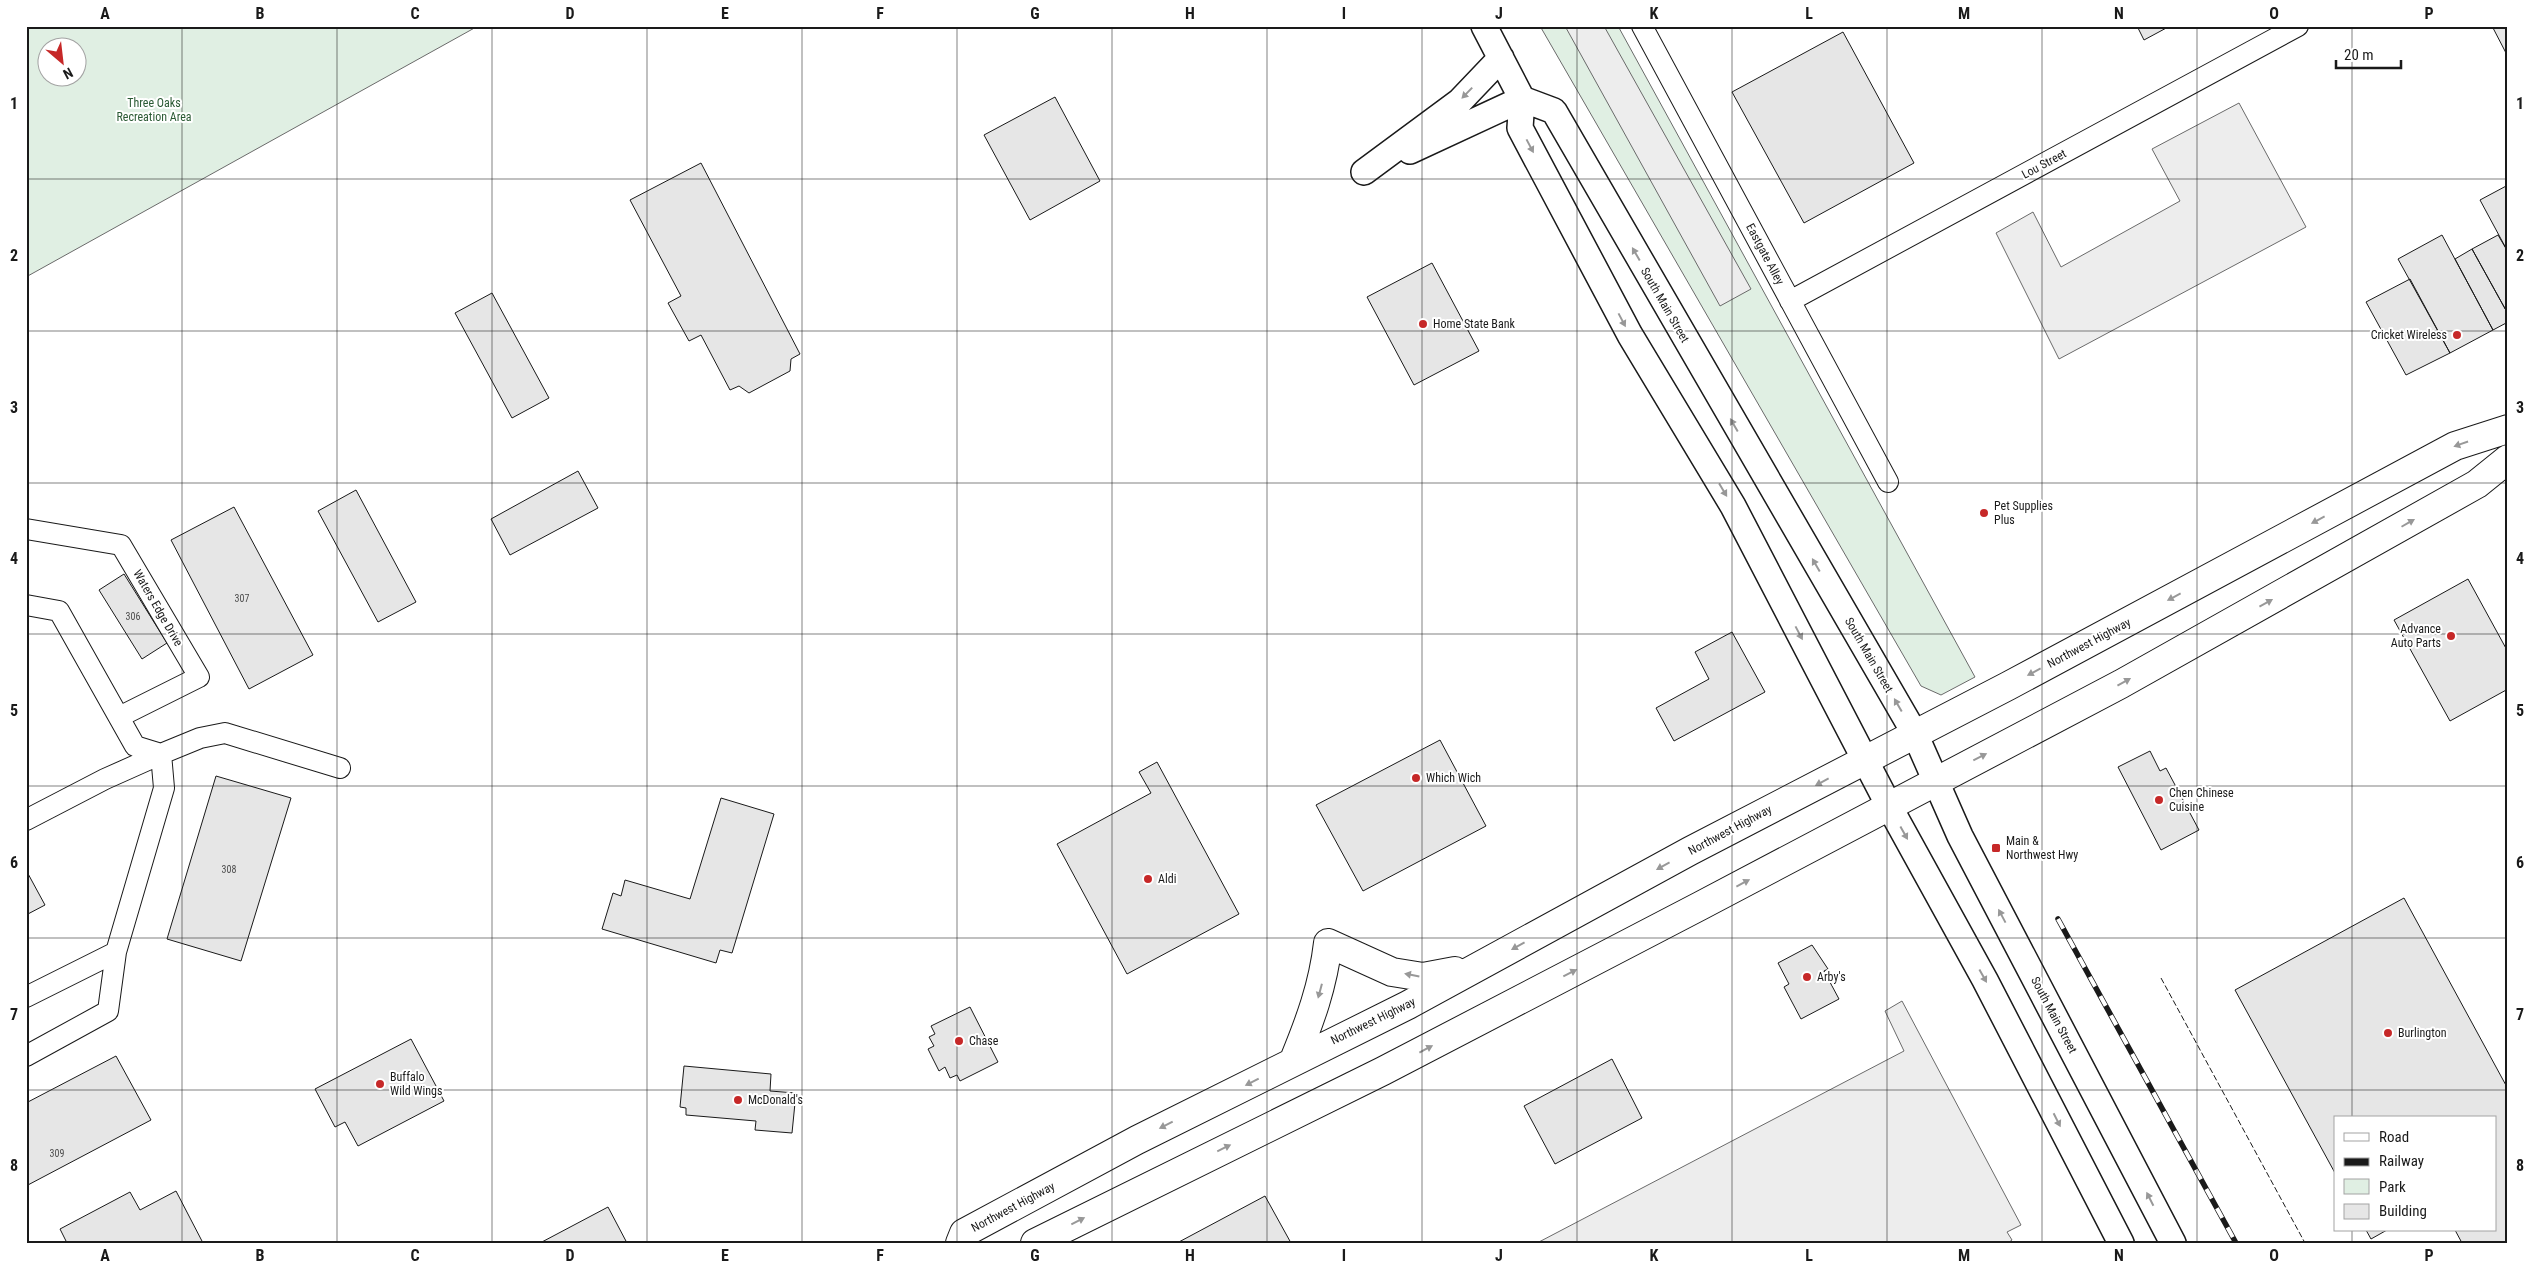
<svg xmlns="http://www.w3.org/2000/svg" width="2534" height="1269" font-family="'Roboto Condensed',sans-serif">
<rect width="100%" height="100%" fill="#fff"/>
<path fill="#e0efe3" stroke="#6a6a6a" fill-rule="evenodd" d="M26 26H478L26 277ZM48 48H78V78H48Z
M1540 26H1618L1975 677 1941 695 1921 686Z"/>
<path fill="#ededed" stroke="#6a6a6a" d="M1565 26H1604L1751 289 1720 306Z
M2239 103 2306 227 2059 359 1996 233 2033 212 2061 267 2180 201 2152 149Z
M1902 1001 2021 1225 2007 1232 2012 1240 2008 1243H1537L1904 1051 1885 1011Z"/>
<path fill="#e6e6e6" stroke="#1a1a1a" d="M2137 26H2170L2144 40Z
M2492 26H2508V52L2506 53Z
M1843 32 1914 163 1804 223 1732 92Z
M1055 97 1100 181 1030 220 984 135Z
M701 163 800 354 791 359 790 371 749 393 739 386 730 390 701 335 689 341 668 303 681 296 630 200Z
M2508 185V252L2480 200Z
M2442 235 2493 330 2450 353 2398 259Z
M2498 235 2508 252V314L2472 249Z
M2472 249 2508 314V322L2493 330 2455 259Z
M1432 263 1479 351 1414 385 1367 297Z
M2410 279 2450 353 2406 375 2366 302Z
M492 293 549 398 512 418 455 313Z
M578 471 598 508 510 555 491 519Z
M356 490 416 602 378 622 318 511Z
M234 507 313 655 249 689 171 540Z
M124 574 167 643 142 659 99 590Z
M2468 579 2508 652V689L2450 721 2394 620Z
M1732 632 1765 692 1674 741 1656 708 1709 679 1695 652Z
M1440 740 1486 826 1363 891 1316 805Z
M2150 751 2160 771 2166 768 2199 830 2161 850 2118 767Z
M1157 762 1239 914 1127 974 1057 844 1151 793 1139 772Z
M216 776 291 798 241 961 167 939Z
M721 798 774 814 732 953 720 950 716 963 602 929 613 893 621 896 625 880 690 899Z
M26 870 45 905 26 915Z
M2404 898 2508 1089V1243H2462L2455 1230H2495V1118H2335V1173L2235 990Z
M1812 945 1828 969 1824 971 1839 999 1801 1019 1784 987 1789 984 1778 963Z
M970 1007 998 1062 960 1081 957 1075 950 1078 945 1067 939 1071 928 1049 934 1046 929 1037 935 1034 931 1026Z
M411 1039 444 1101 358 1146 345 1122 335 1127 315 1089Z
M116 1056 151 1120 26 1186V1103Z
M1612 1059 1642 1118 1555 1164 1524 1106Z
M684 1066 771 1074 770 1091 796 1093 792 1133 755 1130 756 1121 686 1115V1108L680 1107Z
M176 1191 203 1243H67L60 1229 130 1192 140 1210Z
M1265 1196 1291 1243H1177Z
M608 1207 627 1243H540Z
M2366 1230H2387L2371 1239Z"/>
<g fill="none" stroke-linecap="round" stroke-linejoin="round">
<g stroke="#1a1a1a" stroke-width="22">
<path id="minor" d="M1642 26 1888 482
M1790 301 2298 26
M26 529 121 545 199 677 119 717
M26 605 59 611 135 746 161 754 164 788 116 952 26 997
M26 820 105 779 161 754 200 738 225 733 340 768
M26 1056 108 1011 116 952"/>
</g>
<g stroke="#1a1a1a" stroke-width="28">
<path id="tertiary" d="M1484 26 1522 99 1520 128 1630 335 1733 506 1889 806 1985 980 2121 1243
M1522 99 1554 111 1915 734 1960 836 2173 1243
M1410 151 1522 99
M1364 172 1460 101 1501 58"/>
</g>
<g stroke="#1a1a1a" stroke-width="30">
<path id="primary" d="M1294 1060C1310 1021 1323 986 1328 943L1392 972 1423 977 1455 971
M960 1243 964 1233 1137 1140 1408 1005 1690 851 2008 686 2455 446 2508 429
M1035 1243 1383 1071 1700 906 2121 684 2477 484 2508 459"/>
</g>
<use href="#minor" stroke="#fff" stroke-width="20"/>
<use href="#tertiary" stroke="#fff" stroke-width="25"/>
<use href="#primary" stroke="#fff" stroke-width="28"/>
<g stroke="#1a1a1a" stroke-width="5.5">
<path id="rail" d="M2058 919 2236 1243"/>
</g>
<use href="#rail" stroke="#fff" stroke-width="4" stroke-dasharray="11" stroke-linecap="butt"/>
<path stroke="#1a1a1a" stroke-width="1" stroke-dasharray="6 2.5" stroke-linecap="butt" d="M2161 978 2305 1243"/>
</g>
<defs><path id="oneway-solid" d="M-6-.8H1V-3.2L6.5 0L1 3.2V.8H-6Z" transform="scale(1.25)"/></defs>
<g fill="#989898">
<use href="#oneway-solid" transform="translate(1467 93) rotate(134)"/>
<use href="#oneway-solid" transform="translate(1530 146) rotate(62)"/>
<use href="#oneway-solid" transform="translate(1636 254) rotate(-120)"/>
<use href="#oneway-solid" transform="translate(1622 320) rotate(62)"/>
<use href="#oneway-solid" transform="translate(1734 425) rotate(-120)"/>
<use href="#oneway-solid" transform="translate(2461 444) rotate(161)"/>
<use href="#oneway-solid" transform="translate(1723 490) rotate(59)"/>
<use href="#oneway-solid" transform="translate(2318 520) rotate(152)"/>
<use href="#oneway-solid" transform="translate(2408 523) rotate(-30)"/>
<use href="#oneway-solid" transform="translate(1816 565) rotate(-120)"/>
<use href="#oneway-solid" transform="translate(2174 597) rotate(152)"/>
<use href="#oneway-solid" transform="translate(2266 603) rotate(-29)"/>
<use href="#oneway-solid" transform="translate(1799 633) rotate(62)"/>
<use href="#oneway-solid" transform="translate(2034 672) rotate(152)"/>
<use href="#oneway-solid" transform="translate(2124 682) rotate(-29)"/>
<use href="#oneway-solid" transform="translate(1898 705) rotate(-120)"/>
<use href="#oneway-solid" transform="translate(1980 757) rotate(-27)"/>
<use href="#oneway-solid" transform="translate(1822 782) rotate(152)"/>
<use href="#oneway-solid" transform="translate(1904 833) rotate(61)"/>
<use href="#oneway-solid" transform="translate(1663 866) rotate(151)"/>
<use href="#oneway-solid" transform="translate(1743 883) rotate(-28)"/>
<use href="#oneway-solid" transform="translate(2002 916) rotate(-118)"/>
<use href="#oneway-solid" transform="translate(1518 946) rotate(151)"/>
<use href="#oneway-solid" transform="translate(1570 973) rotate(-27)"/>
<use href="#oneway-solid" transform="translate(1412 975) rotate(-169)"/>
<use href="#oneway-solid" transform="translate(1983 976) rotate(61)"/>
<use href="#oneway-solid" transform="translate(1320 991) rotate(105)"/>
<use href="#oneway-solid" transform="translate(1426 1049) rotate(-28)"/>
<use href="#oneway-solid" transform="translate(1252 1082) rotate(153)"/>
<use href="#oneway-solid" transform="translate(2057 1120) rotate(63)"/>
<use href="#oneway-solid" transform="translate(1166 1125) rotate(153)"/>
<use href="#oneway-solid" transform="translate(1224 1148) rotate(-26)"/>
<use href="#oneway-solid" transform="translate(2150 1199) rotate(-117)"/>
<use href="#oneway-solid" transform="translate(1078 1221) rotate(-27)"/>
</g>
<path fill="none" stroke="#1a1a1a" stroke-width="1" stroke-opacity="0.55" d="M182 26V1243M337 26V1243M492 26V1243M647 26V1243M802 26V1243M957 26V1243M1112 26V1243M1267 26V1243M1422 26V1243M1577 26V1243M1732 26V1243M1887 26V1243M2042 26V1243M2197 26V1243M2352 26V1118M26 179H2508M26 331H2508M26 483H2508M26 634H2508M26 786H2508M26 938H2508M26 1090H2508M2352 1230V1243"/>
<g fill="#c62828" stroke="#fff" stroke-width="2">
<circle cx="1423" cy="324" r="5"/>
<circle cx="2457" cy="335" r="5"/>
<circle cx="1984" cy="513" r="5"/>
<circle cx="2451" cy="636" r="5"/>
<circle cx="1416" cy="778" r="5"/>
<circle cx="2159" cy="800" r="5"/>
<rect x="1991" y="843" width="10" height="10" rx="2.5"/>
<circle cx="1148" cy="879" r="5"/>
<circle cx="1807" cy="977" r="5"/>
<circle cx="2388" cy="1033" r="5"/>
<circle cx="959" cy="1041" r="5"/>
<circle cx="380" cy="1084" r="5"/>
<circle cx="738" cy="1100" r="5"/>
</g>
<g text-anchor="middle" stroke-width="4" stroke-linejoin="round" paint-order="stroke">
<g font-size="10" fill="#4d4d4d">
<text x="242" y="602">307</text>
<text x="133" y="620">306</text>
<text x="229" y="873">308</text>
<text x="57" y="1157">309</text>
</g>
<g font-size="12" fill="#2b5a34" stroke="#fff">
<text x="154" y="107">Three Oaks<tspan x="154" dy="14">Recreation Area</tspan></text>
</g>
<g font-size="12" fill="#1a1a1a" stroke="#fff">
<text transform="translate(2044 164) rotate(-28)" y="4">Lou Street</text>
<text transform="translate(1765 254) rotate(62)" y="4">Eastgate Alley</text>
<text transform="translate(1665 305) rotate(60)" y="4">South Main Street</text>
<text transform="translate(158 608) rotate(60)" y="4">Waters Edge Drive</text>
<text transform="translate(2089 643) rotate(-28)" y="4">Northwest Highway</text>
<text transform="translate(1869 655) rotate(60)" y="4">South Main Street</text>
<text transform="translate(1730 830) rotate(-28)" y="4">Northwest Highway</text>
<text transform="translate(2054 1015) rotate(62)" y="4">South Main Street</text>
<text transform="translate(1373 1021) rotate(-26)" y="4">Northwest Highway</text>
<text transform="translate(1013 1207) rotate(-28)" y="4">Northwest Highway</text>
</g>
<g font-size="12" fill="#1a1a1a" stroke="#fff" text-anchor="start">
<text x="1433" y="328">Home State Bank</text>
<text x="2447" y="339" text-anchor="end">Cricket Wireless</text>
<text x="1994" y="510">Pet Supplies<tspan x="1994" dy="14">Plus</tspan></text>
<text x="2441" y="633" text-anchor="end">Advance<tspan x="2441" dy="14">Auto Parts</tspan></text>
<text x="1426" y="782">Which Wich</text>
<text x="2169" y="797">Chen Chinese<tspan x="2169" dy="14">Cuisine</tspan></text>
<text x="2006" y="845">Main &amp;<tspan x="2006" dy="14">Northwest Hwy</tspan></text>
<text x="1158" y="883">Aldi</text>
<text x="1817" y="981">Arby's</text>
<text x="2398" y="1037">Burlington</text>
<text x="969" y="1045">Chase</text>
<text x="390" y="1081">Buffalo<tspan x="390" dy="14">Wild Wings</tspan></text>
<text x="748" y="1104">McDonald's</text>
</g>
</g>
<rect width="2534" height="1269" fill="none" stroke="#ffffff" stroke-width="55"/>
<rect x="2334" y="1116" width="162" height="115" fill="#ffffff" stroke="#a3a3a3"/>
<rect x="2344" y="1133" width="25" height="8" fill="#ffffff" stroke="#a3a3a3"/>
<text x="2379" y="1142" font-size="15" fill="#1a1a1a">Road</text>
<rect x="2344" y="1158" width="25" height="8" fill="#1a1a1a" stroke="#a3a3a3"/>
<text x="2379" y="1166" font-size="15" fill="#1a1a1a">Railway</text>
<rect x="2344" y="1179" width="25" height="15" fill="#e0efe3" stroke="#a3a3a3"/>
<text x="2379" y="1192" font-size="15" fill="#1a1a1a">Park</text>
<rect x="2344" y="1204" width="25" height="15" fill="#e6e6e6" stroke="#a3a3a3"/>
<text x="2379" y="1216" font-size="15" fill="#1a1a1a">Building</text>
<g transform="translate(62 62) rotate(152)"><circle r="24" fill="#ffffff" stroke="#a3a3a3"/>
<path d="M0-4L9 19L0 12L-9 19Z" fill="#c62828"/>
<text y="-8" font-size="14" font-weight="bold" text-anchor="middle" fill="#1a1a1a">N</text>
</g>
<path d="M2336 60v8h65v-8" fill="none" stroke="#1a1a1a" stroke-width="2.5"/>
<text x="2344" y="60" font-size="15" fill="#1a1a1a" stroke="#ffffff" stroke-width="4" paint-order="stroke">20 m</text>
<rect x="28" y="28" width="2478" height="1214" fill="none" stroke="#1a1a1a" stroke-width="2"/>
<g font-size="16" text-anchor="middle" font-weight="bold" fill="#1a1a1a">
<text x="105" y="19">A</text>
<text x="260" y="19">B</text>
<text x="415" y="19">C</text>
<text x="570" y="19">D</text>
<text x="725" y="19">E</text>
<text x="880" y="19">F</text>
<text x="1035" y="19">G</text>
<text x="1190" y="19">H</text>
<text x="1344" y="19">I</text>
<text x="1499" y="19">J</text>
<text x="1654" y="19">K</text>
<text x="1809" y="19">L</text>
<text x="1964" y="19">M</text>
<text x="2119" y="19">N</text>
<text x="2274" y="19">O</text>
<text x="2429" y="19">P</text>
<text x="14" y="109">1</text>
<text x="2520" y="109">1</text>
<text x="14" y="261">2</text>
<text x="2520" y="261">2</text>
<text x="14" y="413">3</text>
<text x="2520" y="413">3</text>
<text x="14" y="564">4</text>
<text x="2520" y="564">4</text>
<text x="14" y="716">5</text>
<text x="2520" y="716">5</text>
<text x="14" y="868">6</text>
<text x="2520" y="868">6</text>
<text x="14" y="1020">7</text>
<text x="2520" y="1020">7</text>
<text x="14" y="1171">8</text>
<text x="2520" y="1171">8</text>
<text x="105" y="1261">A</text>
<text x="260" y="1261">B</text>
<text x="415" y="1261">C</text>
<text x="570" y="1261">D</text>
<text x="725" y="1261">E</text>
<text x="880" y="1261">F</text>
<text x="1035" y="1261">G</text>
<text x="1190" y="1261">H</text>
<text x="1344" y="1261">I</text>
<text x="1499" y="1261">J</text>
<text x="1654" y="1261">K</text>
<text x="1809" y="1261">L</text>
<text x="1964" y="1261">M</text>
<text x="2119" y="1261">N</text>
<text x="2274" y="1261">O</text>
<text x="2429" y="1261">P</text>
</g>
</svg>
